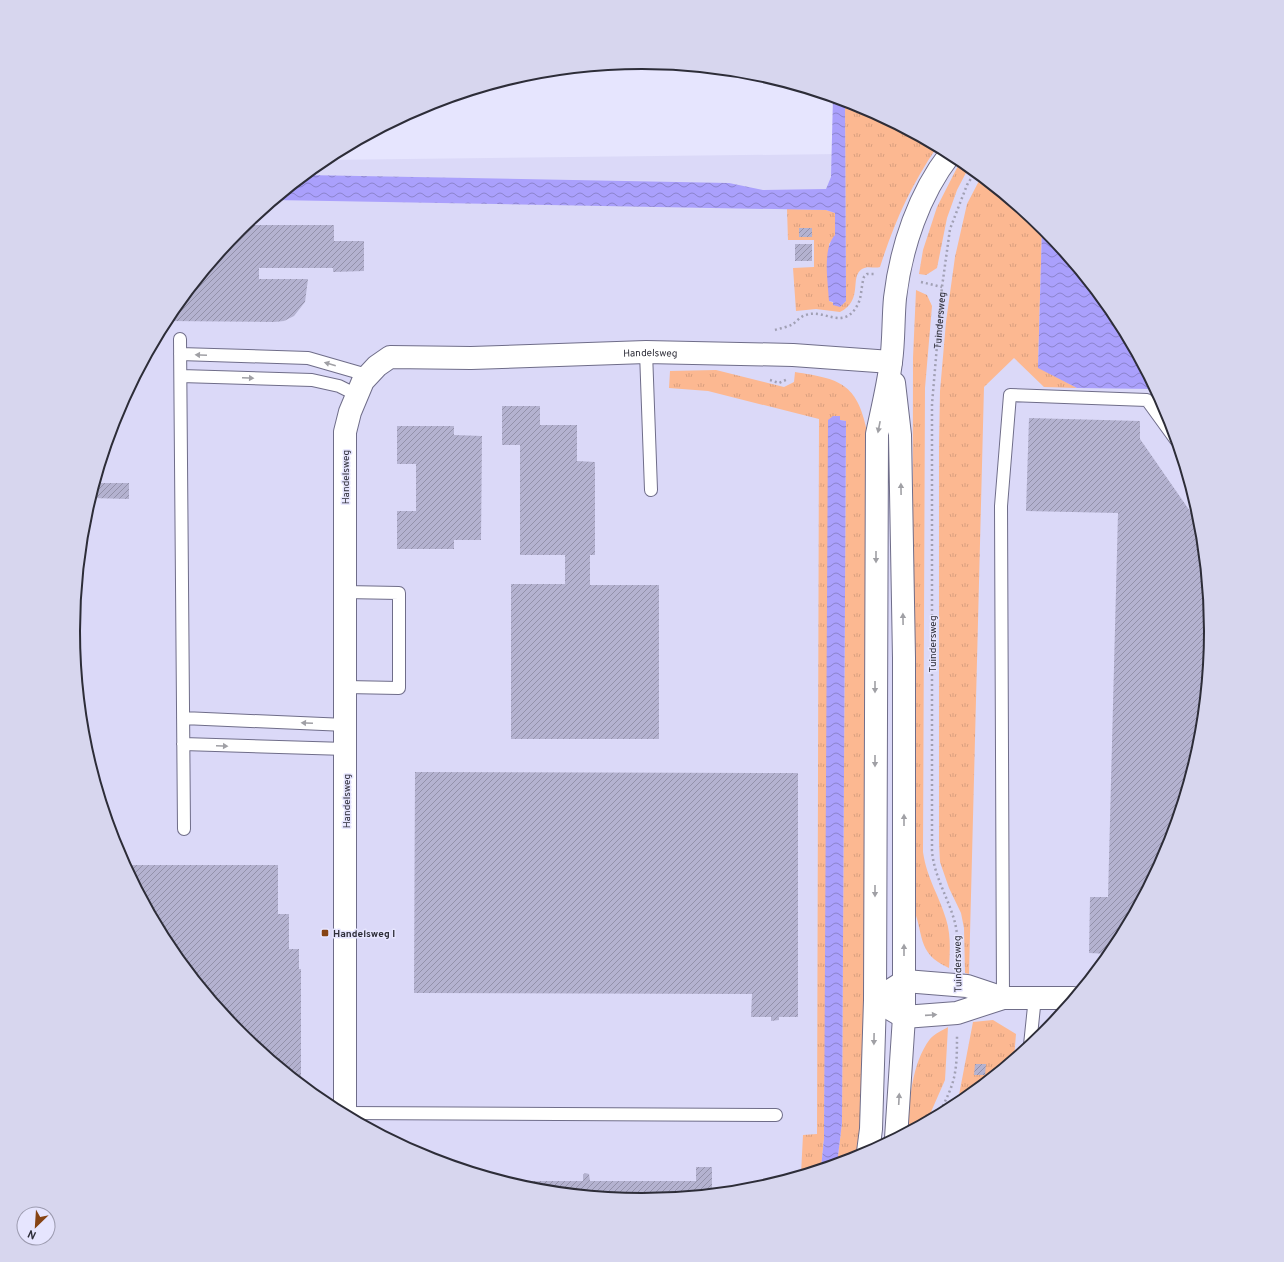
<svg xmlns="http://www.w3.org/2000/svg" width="1284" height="1262" font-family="Overpass,sans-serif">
<defs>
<pattern id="grass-tufts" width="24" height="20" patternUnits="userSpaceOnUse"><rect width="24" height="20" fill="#fcb891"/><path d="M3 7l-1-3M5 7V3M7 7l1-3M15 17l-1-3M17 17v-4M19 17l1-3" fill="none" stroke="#d89e7e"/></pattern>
<pattern id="water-waves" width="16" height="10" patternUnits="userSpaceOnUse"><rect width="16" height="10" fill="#aaa0fc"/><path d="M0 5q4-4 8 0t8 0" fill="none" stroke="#8b83cd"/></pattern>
<pattern id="building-hatch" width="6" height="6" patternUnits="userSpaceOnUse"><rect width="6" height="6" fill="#b4b2d0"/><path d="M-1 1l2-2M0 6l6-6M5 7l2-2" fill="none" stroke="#9391aa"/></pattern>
</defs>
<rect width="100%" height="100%" fill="#e6e5fe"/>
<path fill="#dbd9f8" d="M860 105 958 158 1045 229 1115 315 1168 413 1200 520 1211 631 1200 742 1168 849 1115 947 1044 1034 958 1104 860 1157 753 1189 642 1200 531 1189 424 1157 326 1104 239 1033 169 947 116 849 84 742 73 631 84 520 116 413 169 315 240 228 324 160 837 154Z"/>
<path fill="url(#grass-tufts)" d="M845 101 860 105 937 147C911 185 894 223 880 267 874 269 868 265 862 269 849 277 864 300 840 312L816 309 796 311 793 268 814 267V240H788L787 209 826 210 835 213 836 235 829 244V301L840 306 846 301Z
M961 160 969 167 957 190 947 218 937 268 926 275 919 274 923 250 937 207Z
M981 177 1042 227 1038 367 1077 388 1044 387 1014 358 984 387 969 974 965 973 964 928 961 913 949 888 940 862 939 844V444L940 391 946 322 955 257 967 204Z
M916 290 927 295 932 306 925 388 923 852C927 879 939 895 946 919 951 935 950 951 949 968 915 953 925 932 912 906L913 358Z
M716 370 784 387 794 382 795 372C840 379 857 383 867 431L865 1103 860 1157 837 1164 842 1123 846 421 840 420V416H833L824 1139 821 1168 801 1174 803 1135 817 1134 819 419 708 391 669 388 670 371Z
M993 1020 1016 1034 1014 1058 998 1072 988 1073 987 1080 954 1106 959 1095 973 1022Z
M948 1027 945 1080 927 1121 907 1132C910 1101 911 1064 930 1039 934 1034 943 1030 948 1027Z"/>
<path fill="url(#water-waves)" d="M833 97 845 101 846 301 840 307 833 305V302L829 301C828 282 822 249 835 235V213L826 210 274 200 305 175 729 183 763 190 826 189 831 177Z
M1042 227 1115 315 1158 396 1153 389 1077 388 1038 368Z
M833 416H840V420L846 421 842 1123 837 1164 821 1168 824 1139 828 420Z"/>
<path fill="url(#building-hatch)" d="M245 225H334V241H364V271L333 272V268H259V279H308L305 302 294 316 284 321 274 322 166 321 169 315Z
M799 228H812V237H799Z
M795 244H812V261H795Z
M502 406H540V425H577V461L595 462V555H590V585H659V739H511V584H565V555H520V445H502Z
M1029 418 1140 421V439L1192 514H1198L1200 520 1211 631 1200 742 1168 849 1115 947 1110 954 1089 953 1090 897H1108L1118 513 1026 511Z
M397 426H454V435L482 436 481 540H454V549H397V511H416V464H397Z
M95 483H129V499L90 498Z
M79 573H80L78 686 73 631Z
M415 772 798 773V1017H779V1020L771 1021V1017H751L752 994 414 993Z
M125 865H278V914H289V949H299V969H301V1084L239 1033 169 947Z
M975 1064H986L985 1075H974Z
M696 1167H712V1193L642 1200 531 1189 505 1181H583V1175L585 1173 589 1174 590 1181H696Z"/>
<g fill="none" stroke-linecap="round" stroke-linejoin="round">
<g stroke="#6f6d89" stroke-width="14">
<path id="lane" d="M180 339 184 829
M646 352 651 490
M180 354 308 358 367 375
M181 376 312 380 339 386 357 395
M345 592 399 593V688L346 687
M183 718 346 725
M183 744 346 749
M1003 998 1001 506 1010 395 1147 400 1176 440
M1030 1045 1035 997
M345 1113 776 1115"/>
</g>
<g stroke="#6f6d89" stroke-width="24">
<g id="street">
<path d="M1003 998 957 1013 904 1017 875 1000 905 981 967 986 1003 998H1073"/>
<path id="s2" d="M345 1114V432L350 412 363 381 377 366 390 357 471 358 646 352 793 355 891 362"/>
</g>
</g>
<g stroke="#6f6d89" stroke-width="24">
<path id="secondary" d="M894 383 900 435 904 658V1017L896 1138
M868 1152 871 1129 875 1000 877 434C882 410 888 386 891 362 894 341 893 319 895 298 901 247 919 194 950 154"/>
</g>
<g stroke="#a1a0b4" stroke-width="2.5" stroke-dasharray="2 3" stroke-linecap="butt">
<path d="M921 282 942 287"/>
<path d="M775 330C781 328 788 327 793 324 797 321 801 316 806 315 824 308 844 332 858 304 862 296 861 286 864 277L867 274H874"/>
<path d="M770 380 779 383 788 379"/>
<path id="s1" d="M958 962C958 947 958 930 953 916 946 894 934 875 932 851V404L942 287 950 229 967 185 975 172"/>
<path d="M938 1115C956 1082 957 1072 957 1035"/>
</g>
<use href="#lane" stroke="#fff" stroke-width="12"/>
<use href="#street" stroke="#fff" stroke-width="22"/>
<use href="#secondary" stroke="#fff" stroke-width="22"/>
</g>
<defs><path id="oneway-solid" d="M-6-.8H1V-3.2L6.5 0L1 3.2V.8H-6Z"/></defs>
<g fill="#a0a0a5">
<use href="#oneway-solid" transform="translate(201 355) rotate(-178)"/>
<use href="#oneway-solid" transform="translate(330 364) rotate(-164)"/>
<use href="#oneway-solid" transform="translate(248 378) rotate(2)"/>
<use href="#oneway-solid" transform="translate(879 427) rotate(101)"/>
<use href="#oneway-solid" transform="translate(901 489) rotate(-91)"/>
<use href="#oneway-solid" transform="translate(876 557) rotate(90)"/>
<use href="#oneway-solid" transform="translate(903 619) rotate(-91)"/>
<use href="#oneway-solid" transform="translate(875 687) rotate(90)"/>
<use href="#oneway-solid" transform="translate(307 723) rotate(-177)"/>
<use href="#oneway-solid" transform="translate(222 746) rotate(2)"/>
<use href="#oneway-solid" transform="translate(875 761) rotate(90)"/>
<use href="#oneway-solid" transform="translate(904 820) rotate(-90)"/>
<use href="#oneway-solid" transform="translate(875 891) rotate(90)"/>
<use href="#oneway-solid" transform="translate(904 950) rotate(-90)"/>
<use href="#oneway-solid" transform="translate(931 1015) rotate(-4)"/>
<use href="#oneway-solid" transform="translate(874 1039) rotate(91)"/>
<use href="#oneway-solid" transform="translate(899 1099) rotate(-87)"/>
</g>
<rect fill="#864314" stroke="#e6e5fe" stroke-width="1.5" x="321" y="929" width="8" height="8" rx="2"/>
<g text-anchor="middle" stroke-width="3" stroke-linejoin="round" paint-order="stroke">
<g font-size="10" fill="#2d2d38" stroke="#e6e5fe">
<text dy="4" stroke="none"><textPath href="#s1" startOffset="646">Tuindersweg</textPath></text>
<text dy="4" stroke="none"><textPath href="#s2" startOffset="1033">Handelsweg</textPath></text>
<text transform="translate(345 477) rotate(-90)" y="4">Handelsweg</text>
<text transform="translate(932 644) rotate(-90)" y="4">Tuindersweg</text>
<text transform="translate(346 801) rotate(-90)" y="4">Handelsweg</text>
<text transform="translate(957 964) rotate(-91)" y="4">Tuindersweg</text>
</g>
<g font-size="10" font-weight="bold" fill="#2d2d38" stroke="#e6e5fe" text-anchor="start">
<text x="333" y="937">Handelsweg I</text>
</g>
</g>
<path d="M0 0H1284V1262H0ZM80 631a562 562 0 1 1 1124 0a562 562 0 1 1-1124 0Z" fill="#d7d6ee" fill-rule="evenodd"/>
<path fill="none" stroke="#2d2d38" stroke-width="2" d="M80 631a562 562 0 1 1 1124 0a562 562 0 1 1-1124 0Z"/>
<g transform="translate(36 1226) rotate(205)"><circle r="19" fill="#e6e5fe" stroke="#9c9baf"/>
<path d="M0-3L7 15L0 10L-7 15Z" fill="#864314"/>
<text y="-6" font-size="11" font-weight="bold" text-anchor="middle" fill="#2d2d38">N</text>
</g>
</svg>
